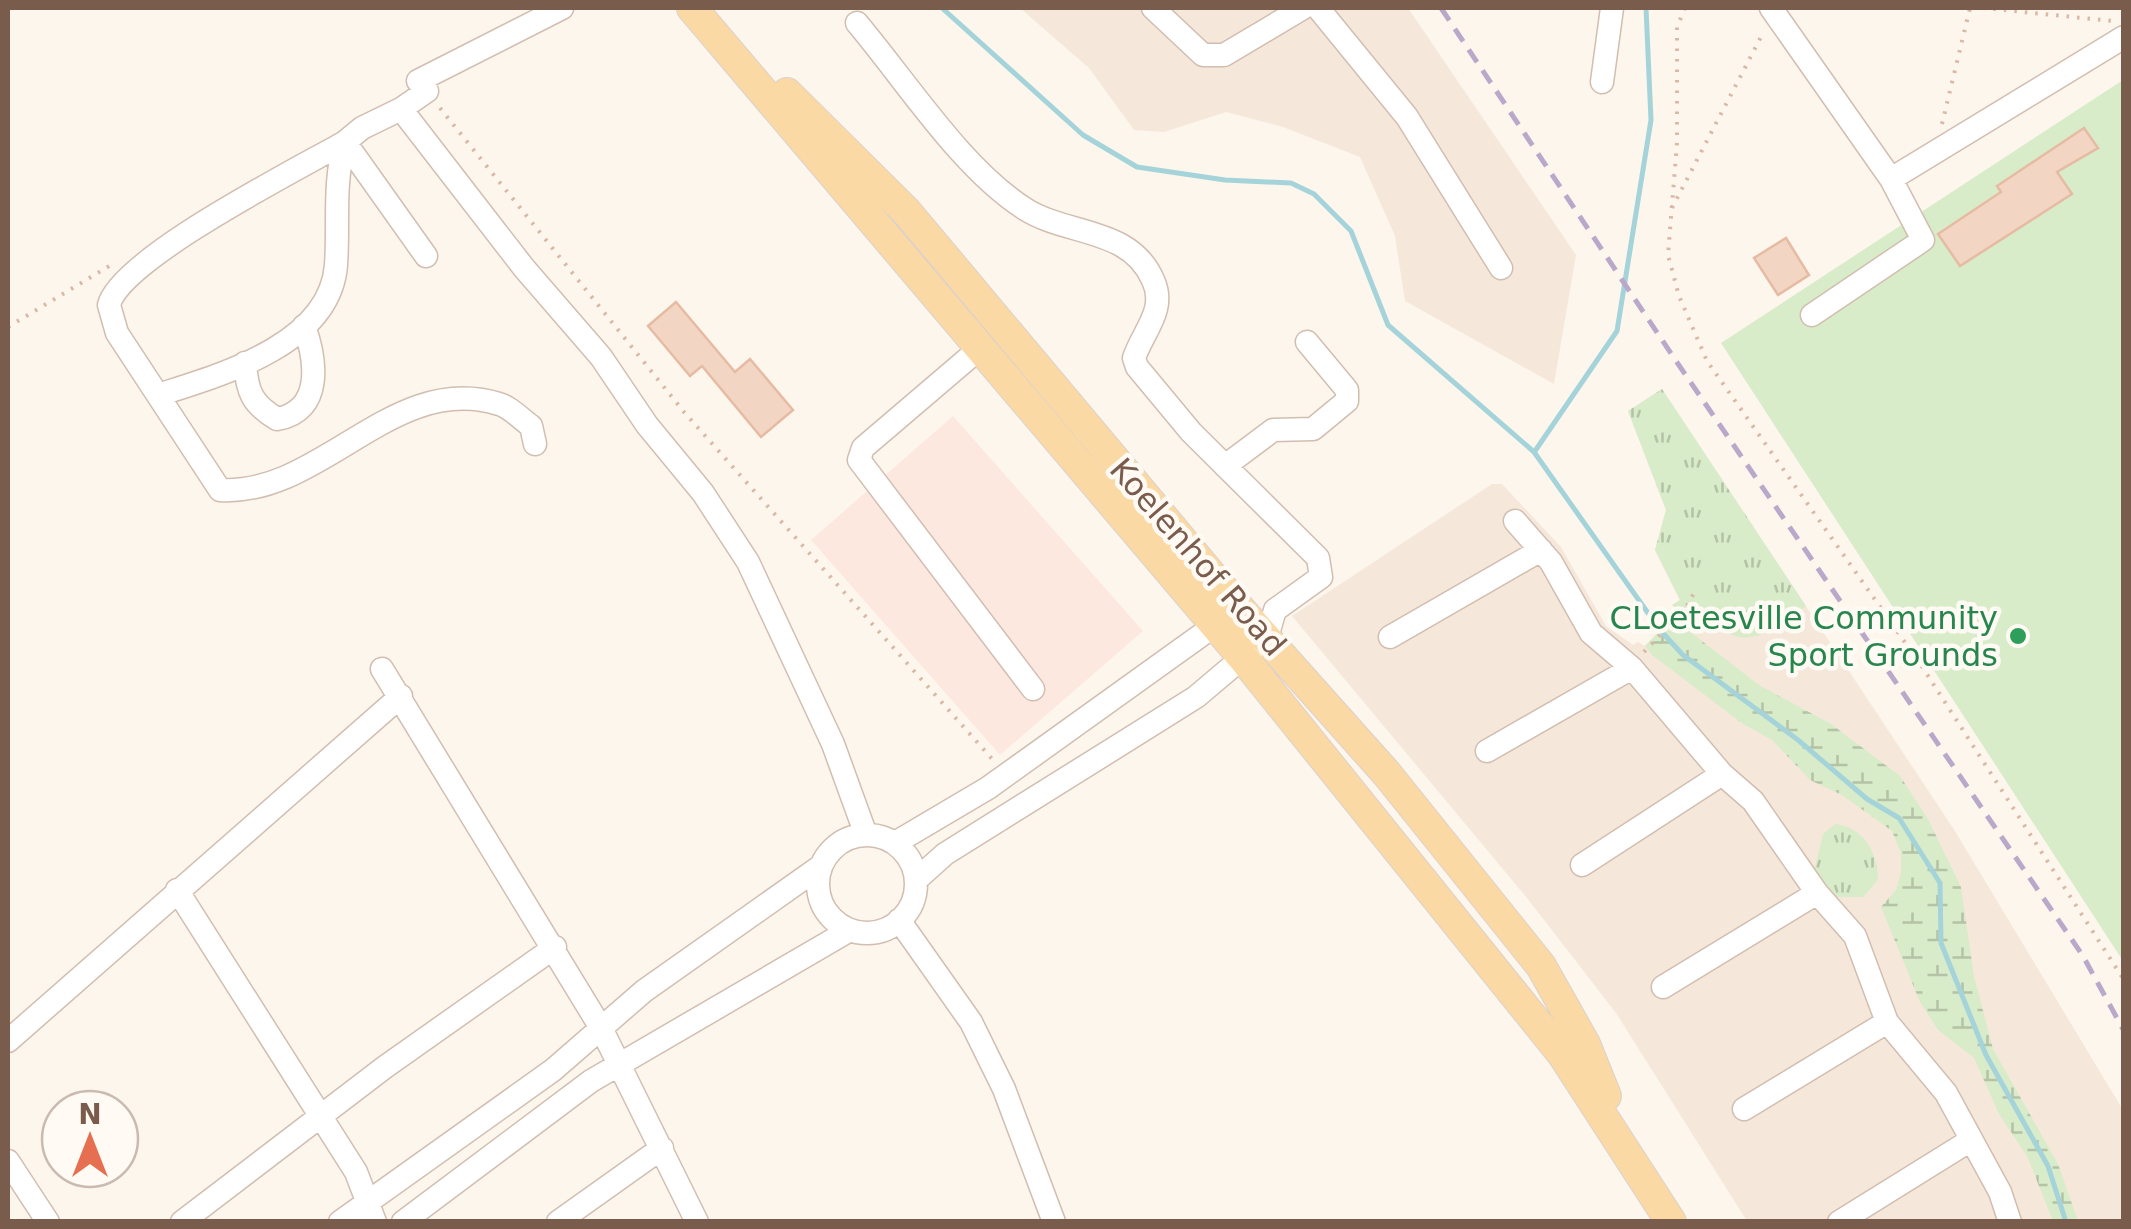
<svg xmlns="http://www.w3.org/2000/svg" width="2131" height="1229" font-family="'DejaVu Sans',sans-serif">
<defs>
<pattern id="grass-tufts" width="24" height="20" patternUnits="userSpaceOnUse" patternTransform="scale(2.5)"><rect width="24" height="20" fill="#d8ecc9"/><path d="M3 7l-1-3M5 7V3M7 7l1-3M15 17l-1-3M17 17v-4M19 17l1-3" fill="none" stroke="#b4c2a5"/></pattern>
<pattern id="wetland-marsh" width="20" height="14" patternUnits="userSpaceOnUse" patternTransform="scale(2.5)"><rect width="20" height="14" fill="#d8ecc9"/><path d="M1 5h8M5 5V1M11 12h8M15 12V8" fill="none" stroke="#b4c2a5"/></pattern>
</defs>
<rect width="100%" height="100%" fill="#fdf6ec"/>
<path fill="#f5e8da" d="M1020 8H1408L1576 255 1554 384 1405 301 1395 236 1360 157 1283 127 1226 112 1164 132 1134 130 1089 68Z
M1662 389 1953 828 2123 1110V1221H1747L1616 1013 1527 898 1292 616 1492 484H1502L1561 547 1606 626 1633 645 1638 642 1645 646 1678 611 1672 605 1680 600 1655 550 1666 510 1628 411Z"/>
<path fill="#fde8e0" d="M953 416 1143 631 1000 755 811 540Z"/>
<path fill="url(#grass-tufts)" d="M1662 389 1806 606C1777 627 1742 657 1715 620L1704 630 1672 605 1680 600 1655 550 1666 510 1628 411Z
M1835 824C1864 827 1878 853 1878 880L1863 897H1832L1814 872 1823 834Z"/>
<path fill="url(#wetland-marsh)" d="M1672 618 1759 685 1831 724 1900 776 1928 819 1961 887 1974 976 1993 1049 2058 1164 2078 1221H2053L2027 1156 1999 1114 1974 1058 1938 1030 1920 1002 1881 907 1896 890 1901 873V853L1892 831 1842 795 1810 780 1772 740 1743 724 1652 655 1645 646Z"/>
<path fill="#d8ecc9" d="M2123 80V961L1721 343Z"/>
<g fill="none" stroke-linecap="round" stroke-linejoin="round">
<path stroke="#a5d3da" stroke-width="5" d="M942 8 1083 135 1137 167 1225 180 1291 183 1314 194 1351 231 1388 325 1534 452 1660 630 1683 655 1798 740 1867 799 1899 818 1940 883 1941 943 1986 1055 2048 1166 2066 1222
M1535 451 1617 331 1651 120 1646 8"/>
</g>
<path fill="#f3d5c3" stroke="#e6bba3" stroke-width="2.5" d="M2084 128 2098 148 2057 172 2072 194 1960 266 1938 234 2001 192 1997 186Z
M1786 238 1809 275 1778 295 1754 258Z
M676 302 735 372 750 359 793 410 761 437 702 366 690 376 648 326Z"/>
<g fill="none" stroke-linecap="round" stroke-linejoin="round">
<g stroke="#d1beb0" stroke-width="25">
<path id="minor" d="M1153 8 1203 55H1224L1303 8
M1318 8 1407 117 1501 268
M1771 8 1891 179 1923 240 1812 315
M857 23C906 81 961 168 1025 209 1068 236 1130 227 1153 280 1167 310 1143 331 1134 358L1137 367 1191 432 1318 558 1321 577 1275 610 1267 637 1196 697 945 854 916 880
M1602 82 1612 8
M401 109 427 91 418 81 562 8
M1891 179 2124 37
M426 256 345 142C298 169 120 259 109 305L117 333 220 490C322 496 393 371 499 404 510 407 521 419 531 426L535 444
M979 349 863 448 859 460 1033 689
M245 363C247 392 252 404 277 419 324 411 316 359 304 326
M158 395C220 375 330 345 336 265 339 223 333 184 345 142L362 128 401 109 524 268 601 357 647 425 703 493 748 562 833 744 866 835
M1225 466 1273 430 1313 429 1347 401V390L1307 342
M1515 521 1551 562 1591 633 1632 668 1722 774 1753 801 1817 893 1855 936 1887 1022 1946 1093 2000 1192 2010 1222
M1390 637 1541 550
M382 669 601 1028 697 1222
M1487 751 1632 668
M818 884a49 49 0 1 1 98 0a49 49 0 1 1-98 0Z
M895 843 988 788 1225 618
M1582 865 1722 774
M177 890 356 1172 375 1222
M899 920 971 1022 1004 1089 1054 1222
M1663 987 1817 893
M8 1041 401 696
M1744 1109 1887 1022
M8 1161 48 1222
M182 1222 385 1067 555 947
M340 1222 553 1070 644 991 821 866
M403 1222 591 1081 850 930
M558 1222 662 1148
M1839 1222 1971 1140"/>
</g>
<g stroke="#dad1cd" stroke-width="32">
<path id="major" d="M692 8 1244 659 1563 1055 1671 1222
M787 93 906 211 1239 608 1387 774 1541 966 1585 1044 1606 1096"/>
</g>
<path stroke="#d9b8a5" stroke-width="4" stroke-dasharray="2.5 8" stroke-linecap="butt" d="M1685 8 1677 27V143L1668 255 1679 296 1707 361 1921 665 2124 980
M1983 8 2113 21
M440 108 684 412 993 760
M1942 124 1970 8
M1672 208 1764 31
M8 327 111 265
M1644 652 1687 606 1695 591"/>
<use href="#minor" stroke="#fff" stroke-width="22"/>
<use href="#major" stroke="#fbd9a5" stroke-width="30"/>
<path stroke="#b9a8c9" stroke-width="5" stroke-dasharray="15 10" stroke-linecap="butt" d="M1441 8 1674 358 2083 956 2124 1031"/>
</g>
<circle fill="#2e9e5b" stroke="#fffaf3" stroke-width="4" cx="2018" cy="636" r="10"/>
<g text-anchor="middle" stroke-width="9" stroke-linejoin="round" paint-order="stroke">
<g font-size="32" fill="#7a5c4d" stroke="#fffaf3">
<text transform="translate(1198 557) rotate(49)" y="11">Koelenhof Road</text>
</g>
<g font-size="32" fill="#27864d" stroke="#fffaf3" text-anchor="end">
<text x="1998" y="629">CLoetesville Community<tspan x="1998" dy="37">Sport Grounds</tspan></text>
</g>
</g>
<rect width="2131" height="1229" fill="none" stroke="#7a5c4d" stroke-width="20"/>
<g transform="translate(90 1139)"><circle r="48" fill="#fffaf3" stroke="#cabbb1" stroke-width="2.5"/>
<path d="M0-8L18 38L0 25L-18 38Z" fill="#e76f51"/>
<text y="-15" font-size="28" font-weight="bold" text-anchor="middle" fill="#7a5c4d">N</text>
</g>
</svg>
